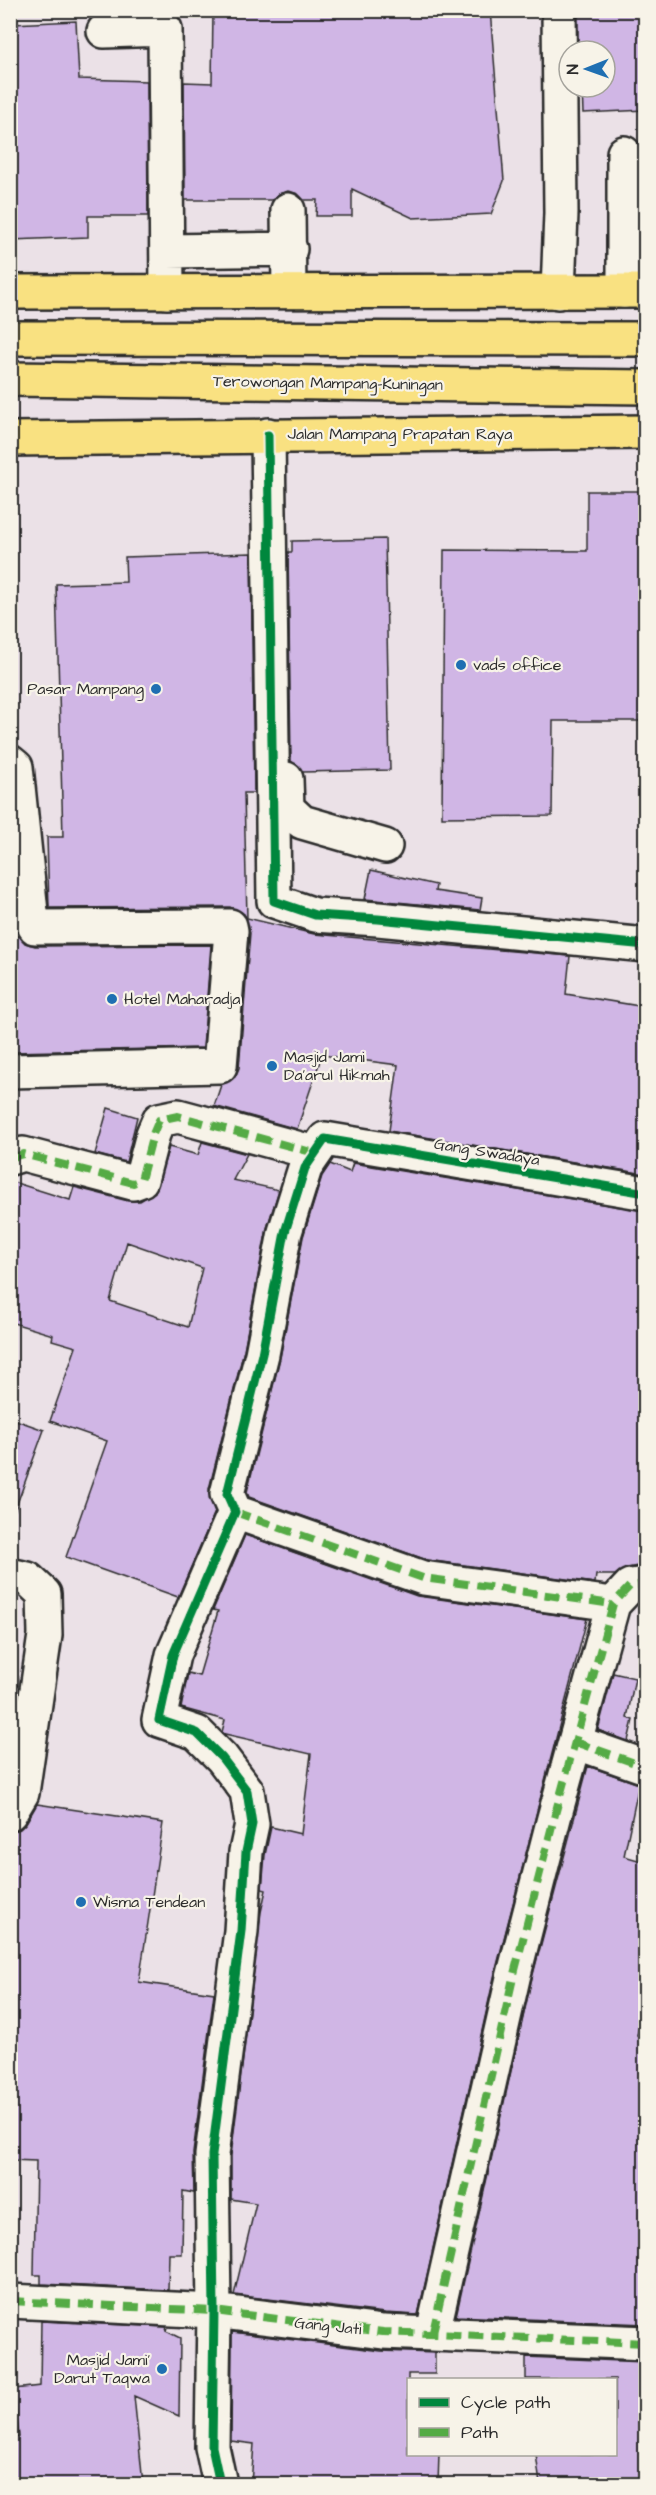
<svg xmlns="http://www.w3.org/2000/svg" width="656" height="2495" viewBox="0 0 656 2495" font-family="'Architects Daughter',sans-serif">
	<rect width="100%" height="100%" fill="#ebe1e7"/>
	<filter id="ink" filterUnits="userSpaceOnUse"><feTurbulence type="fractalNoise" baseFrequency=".0167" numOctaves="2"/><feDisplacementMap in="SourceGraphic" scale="12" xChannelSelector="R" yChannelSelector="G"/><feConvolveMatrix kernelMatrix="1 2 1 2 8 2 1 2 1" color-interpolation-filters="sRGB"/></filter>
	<g filter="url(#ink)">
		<path fill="#d0b6e5" stroke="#2b2b2b" stroke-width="1.5" fill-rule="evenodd" d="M490 10 504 181 491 214 413 218 352 189V216H316L317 200H304L298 194 288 191 279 194 272 200H185L184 82 212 83 213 12Z
			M578 10H645V110L583 113 582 87H605V51H578Z
			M76 21 79 79 147 81 148 216H88V237L11 240 10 83H14L12 24Z
			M587 491H645V721H553L552 816 442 817 444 550 587 551Z
			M385 539 390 770 303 772 291 761 288 552H292V541Z
			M251 553 254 793H244L247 918 314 934 570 956 566 994 645 1007V1174L389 1131 398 1065 322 1055 297 1129 214 1106 221 1085 235 1077 239 1068 250 933 244 914 230 907 49 908 47 837H63L56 584 126 582 125 557Z
			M371 870 436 885 435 891 482 898 480 910 365 899Z
			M10 936H19L25 943 35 946 211 945 203 1048 10 1052Z
			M108 1108 137 1117 126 1162 95 1154Z
			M202 1142 247 1154 233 1180 279 1190 267 1228 244 1350 209 1489 215 1512 178 1597 66 1557 107 1441 50 1421 76 1347 52 1340 53 1335 10 1322V1181L70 1200 74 1187 128 1201H140L155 1192 169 1147 198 1155ZM127 1242 202 1268 188 1327 110 1301Z
			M353 1163 645 1211 641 1285H645L643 1565 627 1568 615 1575H596L595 1583 427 1560 249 1497 247 1492 280 1358 303 1237 322 1176 330 1164 350 1172Z
			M10 1418 44 1430 14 1512 10 1511Z
			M245 1535 417 1596 587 1619 495 1973 418 2315 385 2313 234 2295 256 2203 231 2199V2156L261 1912 266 1890 262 1889 265 1855 271 1827 301 1834 311 1754 225 1734 222 1732 225 1720 181 1708 188 1673 199 1676 218 1611 213 1610Z
			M613 1673 635 1678 627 1718 633 1720 628 1741 598 1730Z
			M588 1766 639 1784 624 1856 645 1862V2006L637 2035 645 2037V2184L641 2247H645V2324L456 2316 531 1982Z
			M37 1804 163 1823 139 1982 214 1993 193 2153 194 2193 183 2191 182 2254H169L168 2290 41 2284V2275H34L36 2161 10 2160V1832L20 1829 26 1823Z
			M41 2321 167 2327 166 2331 180 2338 179 2416 134 2396 143 2484H10V2438L19 2437 14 2389 40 2386Z
			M232 2332 381 2351 435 2353V2374H408V2454H439L438 2484H251L254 2444 231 2441Z
			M526 2357 645 2362V2484H540L536 2454H615V2379H526Z"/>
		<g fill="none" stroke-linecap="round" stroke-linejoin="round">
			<g stroke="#2b2b2b" stroke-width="38">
				<path id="minor" d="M104 31 165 29 167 292
					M624 153V291
					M288 210 289 291
					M168 251 290 249
					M558 292 561 213 559 10
					M268 435 274 901 315 915 378 919 646 945
					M10 762 16 767 32 922 35 927 230 926 231 931 220 1066 10 1071
					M286 779 287 808 302 822 385 846
					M10 1158 23 1154 133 1183 141 1180 153 1134 159 1120 178 1116 315 1153
					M235 1512 423 1578 613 1604
					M10 1575 28 1579 44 1594 45 1635 22 1793 10 1813
					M575 1742 646 1767
					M10 2301 214 2311 383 2332 646 2343
					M433 2332 513 1978 554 1818 613 1604 630 1586 646 1584
					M220 2484 212 2447 214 2311 212 2155 241 1931 246 1852 252 1824 247 1791 222 1758 197 1733 159 1720 173 1655 235 1512 227 1494 262 1354 285 1232 305 1168 325 1139 646 1193"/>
			</g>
			<g stroke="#2b2b2b" stroke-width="38">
				<path id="major" d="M10 292 646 291
					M10 338 646 339
					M10 379 646 387
					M10 439 646 432"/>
			</g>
			<use href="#minor" stroke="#f7f3e8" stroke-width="33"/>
			<use href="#major" stroke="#f9e181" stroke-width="33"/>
			<path stroke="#54ab44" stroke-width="8" stroke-dasharray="15 8" stroke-linecap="butt" d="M10 1158 23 1154 133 1183 141 1180 153 1134 159 1120 178 1116 315 1153
				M235 1512 423 1578 613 1604
				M575 1742 646 1767
				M10 2301 214 2311 383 2332 646 2343
				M433 2332 513 1978 554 1818 613 1604 630 1586 646 1584"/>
			<g stroke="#f7f3e8" stroke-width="13">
				<path id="cycleway" d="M268 435 274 901 315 915 378 919 646 945
					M220 2484 212 2447 214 2311 212 2155 241 1931 246 1852 252 1824 247 1791 222 1758 197 1733 159 1720 173 1655 235 1512 227 1494 262 1354 285 1232 305 1168 325 1139 646 1193"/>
			</g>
			<use href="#cycleway" stroke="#00873e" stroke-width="9"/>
		</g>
	</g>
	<g fill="#1f6fb2" stroke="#f7f3e8" stroke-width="2">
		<circle cx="461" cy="665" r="6"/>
		<circle cx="156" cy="689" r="6"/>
		<circle cx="112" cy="999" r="6"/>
		<circle cx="272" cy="1066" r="6"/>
		<circle cx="81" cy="1902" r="6"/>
		<circle cx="162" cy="2369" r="6"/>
	</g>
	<g text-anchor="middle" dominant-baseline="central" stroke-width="4.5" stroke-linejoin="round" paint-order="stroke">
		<g font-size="16" fill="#2b2b2b" stroke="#f7f3e8">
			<text transform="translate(328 383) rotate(1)">Terowongan Mampang-Kuningan</text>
			<text x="400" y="434">Jalan Mampang Prapatan Raya</text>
			<text transform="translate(487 1152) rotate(9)">Gang Swadaya</text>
			<text transform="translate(328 2326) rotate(6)">Gang Jati</text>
		</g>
		<g font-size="16" fill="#2b2b2b" stroke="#f7f3e8" text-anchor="start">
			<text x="473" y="665">vads office</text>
			<text x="144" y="689" text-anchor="end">Pasar Mampang</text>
			<text x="124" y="999">Hotel Maharadja</text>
			<text x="284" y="1057">Masjid Jami<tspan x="284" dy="18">Da'arul Hikmah</tspan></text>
			<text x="93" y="1902">Wisma Tendean</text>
			<text x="150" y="2360" text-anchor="end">Masjid Jami'<tspan x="150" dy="18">Darut Taqwa</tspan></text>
		</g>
	</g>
	<rect width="656" height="2495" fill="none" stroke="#f7f3e8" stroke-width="36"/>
	<rect x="18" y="18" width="620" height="2459" fill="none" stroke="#2b2b2b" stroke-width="2" filter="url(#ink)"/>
	<rect x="407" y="2378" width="210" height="78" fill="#f7f3e8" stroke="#a5a39c" stroke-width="1.5"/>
	<rect x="419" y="2398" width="30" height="9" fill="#00873e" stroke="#a5a39c" stroke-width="1.5"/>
	<text x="461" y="2408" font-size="18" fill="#2b2b2b">Cycle path</text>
	<rect x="419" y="2428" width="30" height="9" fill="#54ab44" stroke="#a5a39c" stroke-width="1.5"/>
	<text x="461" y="2438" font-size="18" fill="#2b2b2b">Path</text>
	<g transform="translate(587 69) rotate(269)"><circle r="28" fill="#f7f3e8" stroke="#a5a39c" stroke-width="1.5"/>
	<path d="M0-4.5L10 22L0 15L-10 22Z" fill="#1f6fb2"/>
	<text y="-9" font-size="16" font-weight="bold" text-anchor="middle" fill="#2b2b2b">N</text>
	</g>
</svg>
